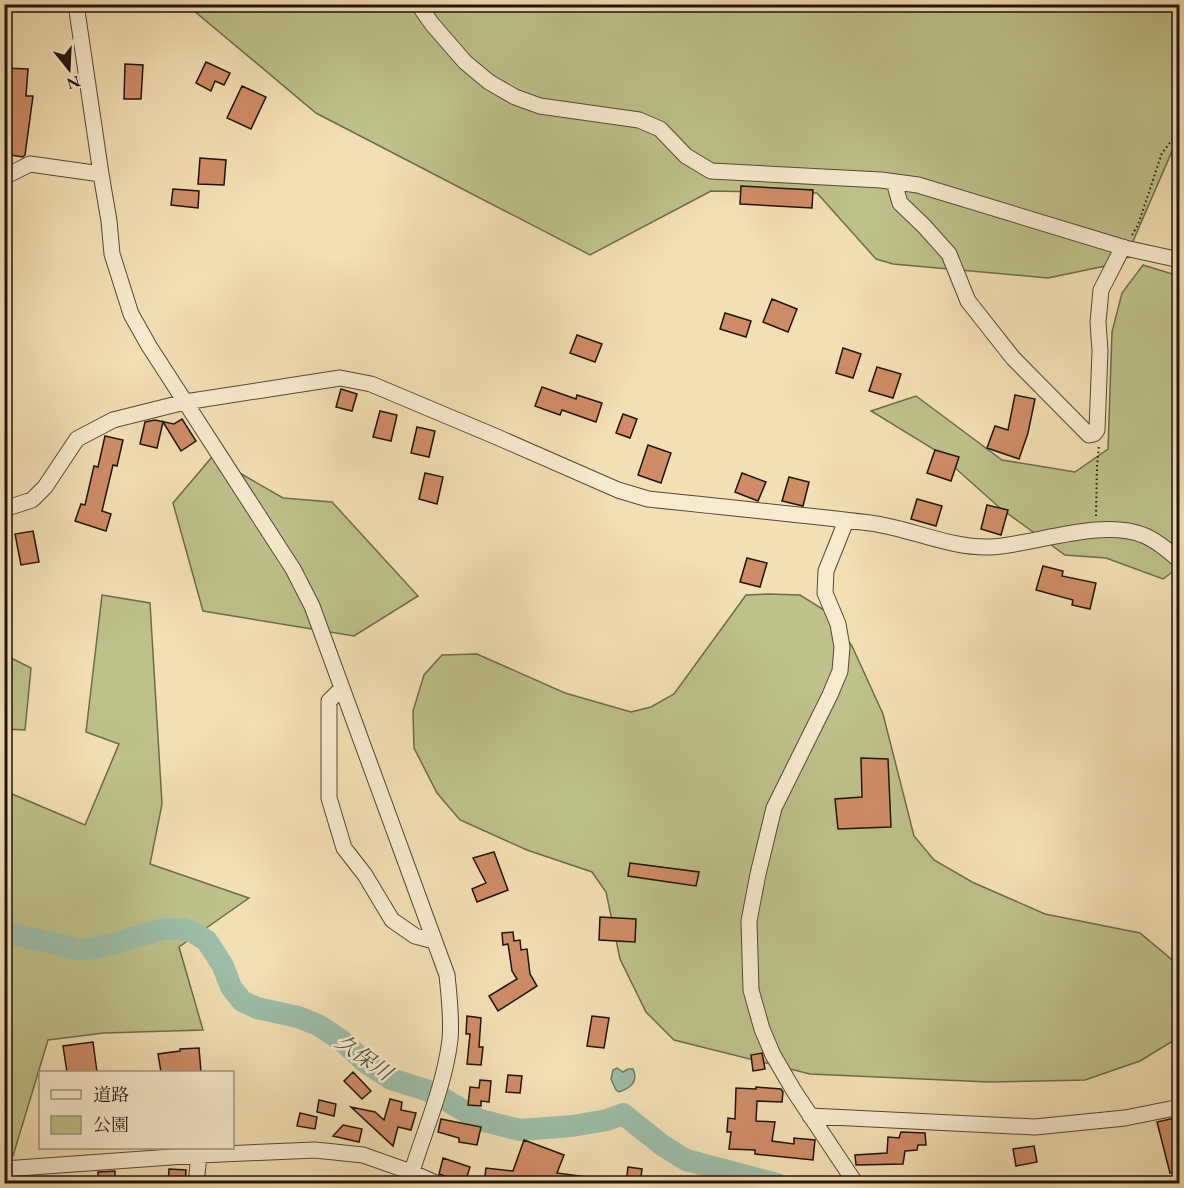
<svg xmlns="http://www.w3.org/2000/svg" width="1184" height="1188" viewBox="0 0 1184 1188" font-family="'EB Garamond','Noto Serif JP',serif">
	<rect width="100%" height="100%" fill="#f2dfb3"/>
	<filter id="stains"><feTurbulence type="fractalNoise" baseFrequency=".00333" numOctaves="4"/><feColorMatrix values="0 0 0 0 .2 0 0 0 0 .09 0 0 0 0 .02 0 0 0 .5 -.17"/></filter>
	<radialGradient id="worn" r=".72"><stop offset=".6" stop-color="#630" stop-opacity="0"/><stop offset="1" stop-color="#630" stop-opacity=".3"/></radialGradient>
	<path fill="#bec18a" stroke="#6e6b4a" stroke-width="1.5" d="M187 5H1179V135L1124 262 1048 278 893 264 876 259 817 193 711 191 590 255 316 113Z
		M1143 265 1179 276V567L1163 579 1106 558 1065 555 1000 508 935 450 871 411 916 396 1002 460 1075 472 1108 449 1112 332 1122 293Z
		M212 457 283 498 332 502 418 596 354 636 203 611 173 503Z
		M769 594 800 595 829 613 852 646 883 714 914 836 934 860 972 882 1045 914 1140 933 1177 964 1179 971V1024L1173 1041 1140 1061 1085 1080 989 1082 810 1074 674 1040 646 1012 620 959 606 892 592 872 527 850 460 820 437 793 414 748 413 711 424 675 442 655 477 654 565 693 631 712 651 707 674 694 746 595Z
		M102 595 150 603 162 804 150 864 249 898 179 947 203 1030 104 1033 48 1040 13 1156H5V791L85 825 119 744 86 732Z
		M5 655 31 668 25 730 5 729Z"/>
	<path fill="#9cbda7" stroke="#6a7a69" stroke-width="1.5" d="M617 1068 623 1072 628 1069H633C639 1082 630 1088 619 1092L616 1090 611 1079 613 1070Z"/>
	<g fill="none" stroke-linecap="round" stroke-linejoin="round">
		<path stroke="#9cbda7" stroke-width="22" d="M4 932 82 950 108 945 163 929H181L193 932 207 941 223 966 231 987 242 1001 257 1008 298 1017 318 1025 341 1040 365 1062 391 1079 426 1090 442 1098 480 1120 520 1130 572 1126 607 1120 623 1114 662 1145 686 1160 777 1184"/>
	</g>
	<path fill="#cf8c67" stroke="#1f150b" stroke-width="1.5" d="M206 62 230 73 224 85 215 81 211 91 196 83Z
		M125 64 143 65 141 99H124Z
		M4 68 28 69 26 96H33L25 155 23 157 4 154Z
		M242 86 266 97 251 129 227 118Z
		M200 158 226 160 224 185 198 184Z
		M741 186 813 190 812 208 740 204Z
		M173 189 199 191 198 208 171 205Z
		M772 299 797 309 788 332 763 322Z
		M725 313 751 321 746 337 720 329Z
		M577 335 602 344 595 362 570 353Z
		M843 348 861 354 853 378 836 373Z
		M877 367 901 374 893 398 869 391Z
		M542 387 576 399 577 395 602 403 596 422 562 410 560 415 535 406Z
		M341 389 357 394 352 411 336 407Z
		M1015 395 1035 399 1028 433 1019 459 987 448 995 426 1008 430Z
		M380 411 397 415 391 441 373 437Z
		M623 414 637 419 630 438 616 433Z
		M182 419 196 441 181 451 163 422 157 448 140 444 145 422 155 420 174 424Z
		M417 427 435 431 429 457 411 453Z
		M105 436 123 440 117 466 113 465 102 511 111 514 106 531 75 521 81 504 85 505 94 466 98 467Z
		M648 445 671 453 661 483 638 475Z
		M935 450 959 457 951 481 927 473Z
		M425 473 443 477 437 504 419 499Z
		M742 473 766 482 758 501 735 492Z
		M789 477 809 482 803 506 782 501Z
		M917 499 942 506 936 526 911 519Z
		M987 505 1008 510 1001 535 981 529Z
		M33 531 39 562 21 565 15 534Z
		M747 558 767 563 760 587 740 582Z
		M1043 566 1063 571 1062 576 1096 583 1090 609 1072 605 1073 600 1036 590Z
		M861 758 888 759 891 827 838 829 835 799 862 797Z
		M494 852 508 890 477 902 472 889 486 883 473 858Z
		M630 863 699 872 696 886 628 876Z
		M600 917 636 919 635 942 599 940Z
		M513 932 514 941 520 940 521 950 527 949 530 974 537 986 498 1011 489 996 517 979 512 971 508 944 503 945 502 933Z
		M467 1016 481 1018 479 1047H483L481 1065 467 1064 470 1034H466Z
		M592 1016 609 1018 604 1048 587 1046Z
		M93 1042 97 1072H67L63 1046Z
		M199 1048 201 1072H161L158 1054 180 1051V1049Z
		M762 1053 765 1069 753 1071 751 1055Z
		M353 1072 371 1091 362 1099 344 1081Z
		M508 1075 522 1076 520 1093 506 1092Z
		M480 1080 491 1081 489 1102 481 1101V1106L468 1105 470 1087 479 1088Z
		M756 1087 781 1089 783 1092 782 1102 757 1101 756 1121 775 1122 772 1141 794 1144V1138L815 1140 813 1160 755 1154V1150L729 1149 731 1132H727L728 1118 735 1119 736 1088 756 1089Z
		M390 1099 402 1102 401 1110 416 1113 411 1130 398 1127 393 1146 351 1107 375 1112 384 1120Z
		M319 1100 336 1104 334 1116 317 1112Z
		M300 1113 317 1117 315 1129 297 1126Z
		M1179 1117V1170L1170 1173 1157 1122Z
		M441 1119 481 1127 477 1145 459 1142V1138L438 1132Z
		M343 1125 362 1129 359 1142 333 1136Z
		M901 1132 925 1133 926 1145H918L917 1150 905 1151 903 1164 856 1165 855 1155 887 1153 888 1137 899 1138Z
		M524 1140 564 1155 557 1173 586 1177 585 1184H484L486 1168 513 1171Z
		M1034 1146 1037 1162 1016 1166 1013 1149Z
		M443 1158 470 1167 465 1183 439 1174Z
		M628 1167 642 1169 640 1184H626Z
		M169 1169 186 1170 185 1184H168Z
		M115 1171V1184H98V1172Z"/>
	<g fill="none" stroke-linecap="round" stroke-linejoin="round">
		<g stroke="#544835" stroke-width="17">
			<path id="minor" d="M76 4 101 174 109 221 112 254 131 314 149 346 293 569 312 606 447 975C449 996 452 1018 450 1040 444 1089 422 1136 408 1184
				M418 4 432 24 465 62 489 82 515 97 540 106 639 120 660 129 686 156 711 171 881 180 918 185 1125 248 1180 260
				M4 177 30 164 101 174
				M894 182 900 203 924 226 949 254 968 301 1013 358 1089 435 1094 434 1097 430 1100 351 1098 322 1101 290 1123 247
				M4 509 32 500 45 487 77 439 113 420 185 402 340 378 371 384 497 437 618 490 648 499C722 507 796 514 870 523 910 528 948 548 990 547 1033 545 1102 518 1143 535 1156 540 1169 551 1180 561
				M846 521 826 571 825 593 838 624 842 647 840 671 830 695 774 808 758 874 749 921 751 990 762 1029 773 1055 794 1091 856 1184
				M342 688 329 701V798L344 848 365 875 392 920 415 936 434 941
				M810 1116 1035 1127 1125 1118 1180 1107
				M4 1169 199 1155 315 1150 363 1155 411 1172 438 1184
				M196 1184 199 1155"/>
		</g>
		<path stroke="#1f150b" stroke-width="2" stroke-dasharray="1.5 3" stroke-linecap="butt" d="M1132 235 1138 225 1162 153 1180 130
			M1096 516 1097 466 1099 446"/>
		<use href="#minor" stroke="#f7eace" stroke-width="15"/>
	</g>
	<g text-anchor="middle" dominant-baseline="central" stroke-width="5" stroke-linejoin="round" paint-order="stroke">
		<g font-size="21" font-style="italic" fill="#4b5042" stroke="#f7eace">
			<text transform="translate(364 1057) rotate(35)">久保川</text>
		</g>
	</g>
	<rect width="1184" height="1188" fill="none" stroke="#f2dfb3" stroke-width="24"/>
	<rect x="6" y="6" width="1172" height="1176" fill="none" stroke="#1f150b" stroke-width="3"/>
	<rect x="12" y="12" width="1160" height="1164" fill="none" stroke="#1f150b" stroke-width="1.5"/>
	<rect x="39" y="1071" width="195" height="78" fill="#f7eace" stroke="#a19580" stroke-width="1.5"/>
	<rect x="51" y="1090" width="30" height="9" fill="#f7eace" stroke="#a19580" stroke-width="1.5"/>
	<text x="93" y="1101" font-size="18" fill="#1f150b">道路</text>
	<rect x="51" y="1116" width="30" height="18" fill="#bec18a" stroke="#a19580" stroke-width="1.5"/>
	<text x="93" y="1131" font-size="18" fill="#1f150b">公園</text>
	<g transform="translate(69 69) rotate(162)" stroke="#f7eace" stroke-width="4.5" paint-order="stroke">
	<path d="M0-4.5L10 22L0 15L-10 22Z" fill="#1f150b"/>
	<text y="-9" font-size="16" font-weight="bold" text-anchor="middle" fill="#1f150b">N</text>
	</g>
	<rect width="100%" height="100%" filter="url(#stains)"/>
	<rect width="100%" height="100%" fill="url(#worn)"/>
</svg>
